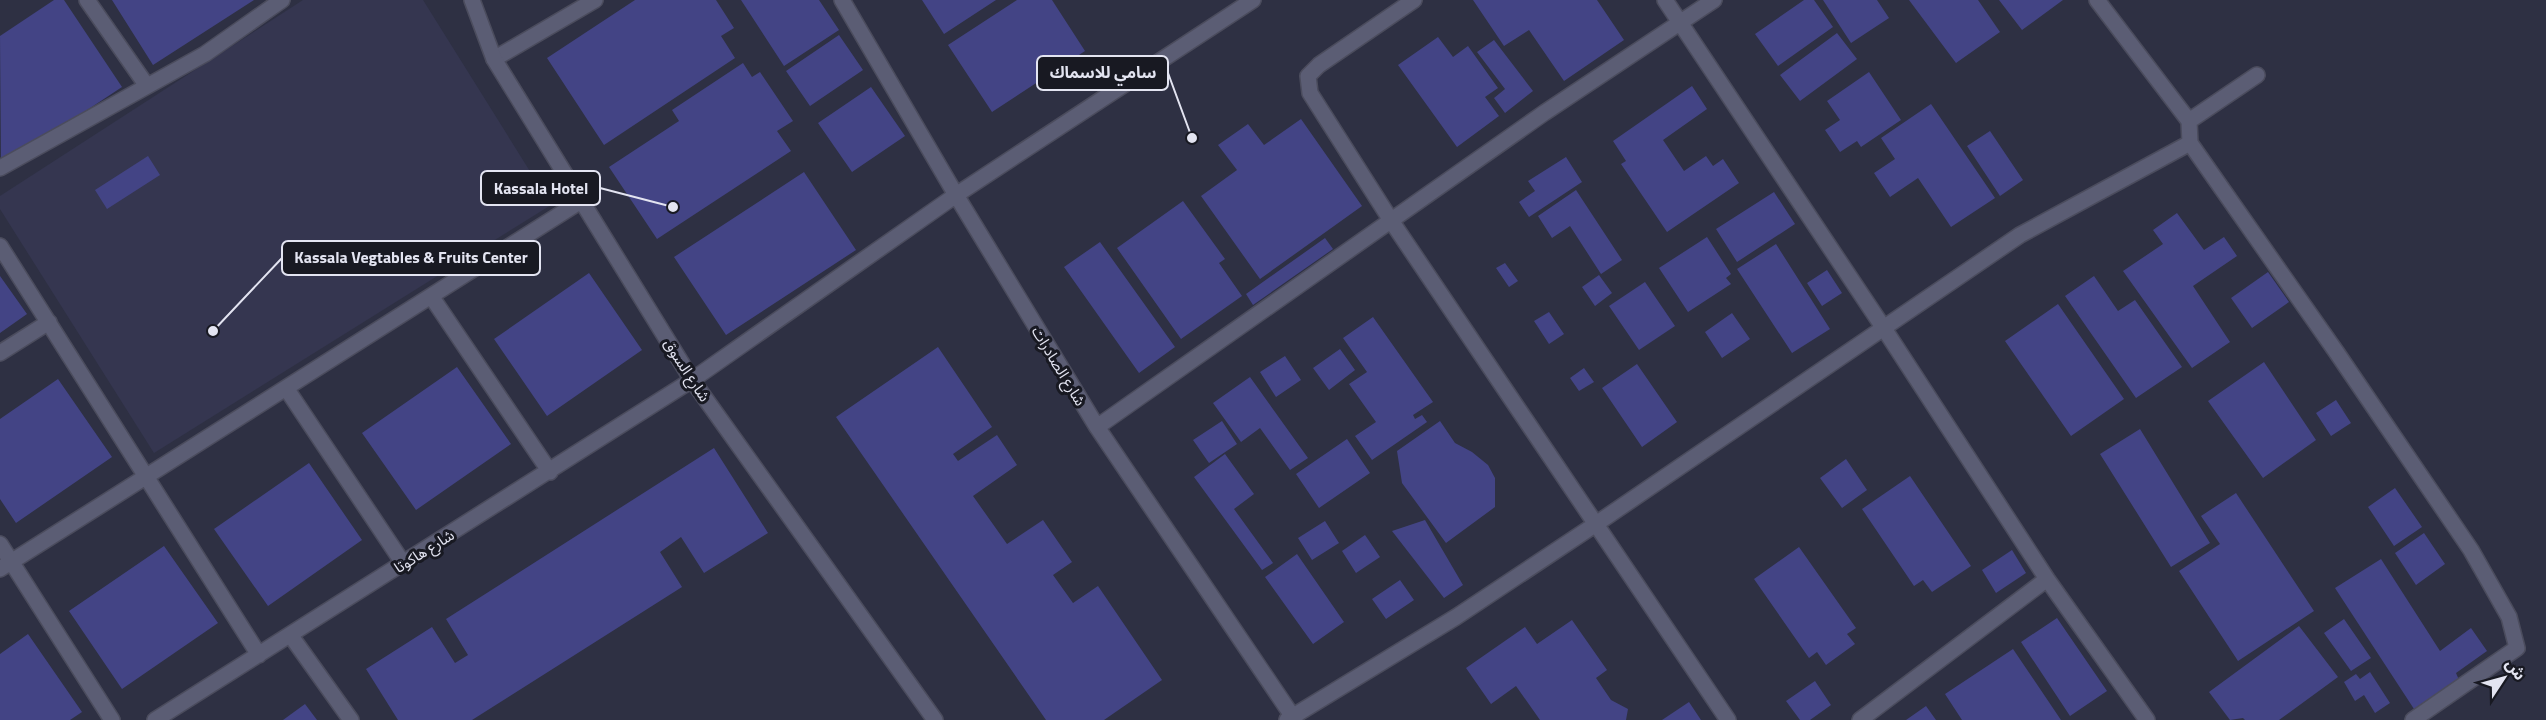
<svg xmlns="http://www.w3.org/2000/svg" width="2546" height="720" viewBox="0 0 2546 720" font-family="'Titillium Web','Noto Sans Arabic',sans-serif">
	<rect width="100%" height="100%" fill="#2e3043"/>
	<path fill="#353650" d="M303 0H423L551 205 154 453 0 209V196Z"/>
	<path fill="#434485" d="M54 0H64L122 87 1 167 0 36Z
		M112 0H254L153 65Z
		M635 0H716L734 28 721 36 735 58 604 145 547 58Z
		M741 0H819L839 30 784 66Z
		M922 0H996L944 34Z
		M1017 0H1052L1085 51 992 112 948 45Z
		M1473 0H1597L1624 40 1564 81 1529 30 1504 46Z
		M1804 0H1814L1833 27 1778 66 1755 34Z
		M1823 0H1877L1889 18 1851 43Z
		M1909 0H1978L2000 32 1956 63Z
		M1999 0H2063L2022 30Z
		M1837 33 1857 59 1800 101 1780 75Z
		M839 35 863 70 810 106 786 71Z
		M1438 37 1453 57 1468 46 1498 88 1485 97 1499 116 1457 147 1398 65Z
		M1494 40 1533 91 1505 113 1494 98 1505 89 1477 52Z
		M743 63 752 77 760 72 793 121 777 131 791 151 657 239 609 167 679 121 672 110Z
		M1869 72 1901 120 1861 147 1857 141 1840 152 1825 130 1840 120 1827 101Z
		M1692 86 1707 109 1663 140 1684 171 1706 156 1713 166 1723 159 1739 183 1667 232 1621 164 1626 161 1613 141Z
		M871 87 905 136 852 172 818 123Z
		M1931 104 1995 198 1951 227 1918 178 1890 197 1874 173 1895 159 1881 138Z
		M1301 119 1362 206 1260 279 1201 196 1237 170 1218 145 1248 124 1264 145Z
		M1990 131 2023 180 2000 196 1967 146Z
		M148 156 160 175 107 209 95 190Z
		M1566 157 1582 182 1529 217 1519 202 1535 191 1528 181Z
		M804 172 856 250 726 335 674 257Z
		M1576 190 1622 260 1601 274 1570 226 1552 238 1538 216Z
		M1774 192 1795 224 1737 262 1716 229Z
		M1183 201 1225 259 1219 263 1242 296 1181 339 1117 248Z
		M2177 213 2204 250 2224 237 2237 256 2193 286 2230 342 2192 368 2123 271 2163 244 2153 230Z
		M1707 237 1731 274 1726 278 1731 284 1688 312 1659 268Z
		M1325 238 1333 249 1253 305 1246 294Z
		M1100 242 1175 347 1139 373 1064 267Z
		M1776 244 1830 329 1792 353 1737 269Z
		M1505 263 1518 281 1509 287 1496 268Z
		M1827 270 1842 293 1822 306 1807 283Z
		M2268 272 2289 302 2252 328 2231 298Z
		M589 273 642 350 547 416 494 339Z
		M1599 275 1612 293 1595 306 1582 287Z
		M0 276 27 314 0 333Z
		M2094 276 2118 311 2135 300 2182 367 2136 398 2065 296Z
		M1645 282 1675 326 1639 350 1609 306Z
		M2058 304 2124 399 2071 436 2005 341Z
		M1549 312 1564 334 1549 344 1534 321Z
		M1732 313 1750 339 1722 358 1705 332Z
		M1373 317 1433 402 1413 415 1415 419 1422 415 1427 422 1372 460 1355 436 1376 422 1349 384 1367 372 1343 338Z
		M938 347 992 427 953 454 958 461 997 435 1017 465 973 496 1007 544 1043 520 1072 562 1053 575 1073 603 1098 586 1162 680 1104 720H1046L836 417Z
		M1340 349 1355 370 1329 390 1313 368Z
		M1285 356 1301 380 1276 397 1260 372Z
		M2264 362 2316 440 2263 478 2208 401Z
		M1637 364 1677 422 1642 447 1602 388Z
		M457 367 511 444 416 510 362 433Z
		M1584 368 1594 382 1579 391 1570 378Z
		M1250 377 1308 458 1290 470 1260 428 1241 442 1213 403Z
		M58 379 112 457 16 523 0 499V419Z
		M2336 400 2351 423 2331 436 2316 413Z
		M1222 421 1237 444 1209 463 1193 440Z
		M1440 421 1455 443 1472 452 1488 465 1495 478V507L1446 543 1402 483 1397 451Z
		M2140 429 2210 543 2171 567 2100 454Z
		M1347 439 1370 473 1319 508 1296 474Z
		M714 448 768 533 704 573 681 537 660 552 682 587 472 720H398L366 669 432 627 455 663 468 655 446 619Z
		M1225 454 1254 494 1234 509 1273 563 1262 570 1194 477Z
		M1846 459 1867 490 1842 508 1820 478Z
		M309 463 362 540 268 606 214 529Z
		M1910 476 1971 566 1932 592 1923 580 1914 586 1862 509Z
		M2395 488 2422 527 2394 546 2368 507Z
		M2236 493 2314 611 2238 661 2179 571 2220 544 2201 516Z
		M1425 520 1463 585 1444 598 1392 531Z
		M1325 521 1339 543 1312 560 1298 538Z
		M2424 533 2445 564 2416 585 2395 553Z
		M1365 535 1380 557 1356 573 1342 551Z
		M164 546 218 623 122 689 69 611Z
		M1799 547 1856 628 1847 634 1855 644 1826 665 1817 652 1809 658 1754 579Z
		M2012 550 2026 573 1996 593 1982 570Z
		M1297 554 1344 622 1313 644 1265 577Z
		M2381 559 2440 651 2471 628 2487 651 2456 673 2459 680 2414 709 2335 588Z
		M1400 580 1414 600 1386 619 1372 599Z
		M2057 618 2107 691 2070 716 2021 642Z
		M2344 619 2371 658 2351 671 2324 633Z
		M1572 620 1607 670 1596 678 1611 700 1628 709 1626 720H1540L1516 686 1491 704 1466 668 1525 627 1537 644Z
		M2299 626 2338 677 2279 720H2245L2243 718 2230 720 2209 692Z
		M28 634 82 712 70 720H0V654Z
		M2013 649 2061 720H1962L1945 694Z
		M2370 672 2390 703 2375 713 2364 695 2355 701 2344 682 2356 674 2360 679Z
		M1815 681 1831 705 1810 720H1800L1786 701Z
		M1689 702 1701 720H1662Z
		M305 704 317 720H283Z
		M1926 706 1936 720H1906Z"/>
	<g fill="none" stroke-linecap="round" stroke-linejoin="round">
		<g stroke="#4b4c5d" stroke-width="18">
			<path id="minor" d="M87 0 147 86
				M842 0 956 195 1097 427 1295 720
				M1414 0 1319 65 1308 76 1310 93 1392 222 1728 720
				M1665 0 1883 327 2047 579 2147 720
				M2097 0 2189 121
				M494 59 595 0
				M2190 143 2337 353 2471 550 2509 617 2517 648 2413 720
				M0 168 205 54 282 0
				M0 246 259 655
				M431 296 550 472
				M0 353 49 322
				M286 388 403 563
				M1097 427 1544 113 1714 0
				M0 544 112 720
				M0 569 581 201
				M291 636 351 720
				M155 720 692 380 956 195 1253 0
				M1287 720 1456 617 1596 524 2020 235 2190 143 2189 121 2257 75
				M1860 720 2047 579"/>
		</g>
		<g stroke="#4b4c5d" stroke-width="18">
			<path id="secondary" d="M472 0 494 59 692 380 935 720"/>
		</g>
		<use href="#minor" stroke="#5b5d74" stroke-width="15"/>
		<use href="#secondary" stroke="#5b5d74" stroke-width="15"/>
	</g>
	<g text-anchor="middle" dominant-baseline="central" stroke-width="6" stroke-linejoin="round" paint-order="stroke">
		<g font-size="15" fill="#e3e4f1" stroke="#181922">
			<text transform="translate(1059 366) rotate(59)">شارع الصادرات</text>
			<text transform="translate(687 370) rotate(57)">شارع السوق</text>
			<text transform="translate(424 551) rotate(-32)">شارع هاكوتا</text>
		</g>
	</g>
	<path fill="none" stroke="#e3e4f1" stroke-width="2" d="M1192 138L1168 73M673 207L600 188M213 331L282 258"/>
	<g fill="#e3e4f1" stroke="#181922" stroke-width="2">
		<circle cx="1192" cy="138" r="6"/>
		<circle cx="673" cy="207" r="6"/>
		<circle cx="213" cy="331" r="6"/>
	</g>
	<g fill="#181922" stroke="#e3e4f1" stroke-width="2">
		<rect x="1037" y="56" width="131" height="34" rx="6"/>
		<rect x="481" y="171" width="119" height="34" rx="6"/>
		<rect x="282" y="241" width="258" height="34" rx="6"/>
	</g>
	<g font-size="16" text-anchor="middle" font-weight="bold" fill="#e3e4f1">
		<text x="1103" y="78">سامي للاسماك</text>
		<text x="541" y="194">Kassala Hotel</text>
		<text x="411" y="263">Kassala Vegtables &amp; Fruits Center</text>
	</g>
	<g transform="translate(2504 678) rotate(54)" stroke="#181922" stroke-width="4.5" paint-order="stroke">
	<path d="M0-4.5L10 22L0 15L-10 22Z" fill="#e3e4f1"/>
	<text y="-9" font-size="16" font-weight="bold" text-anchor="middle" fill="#e3e4f1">ش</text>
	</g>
</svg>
